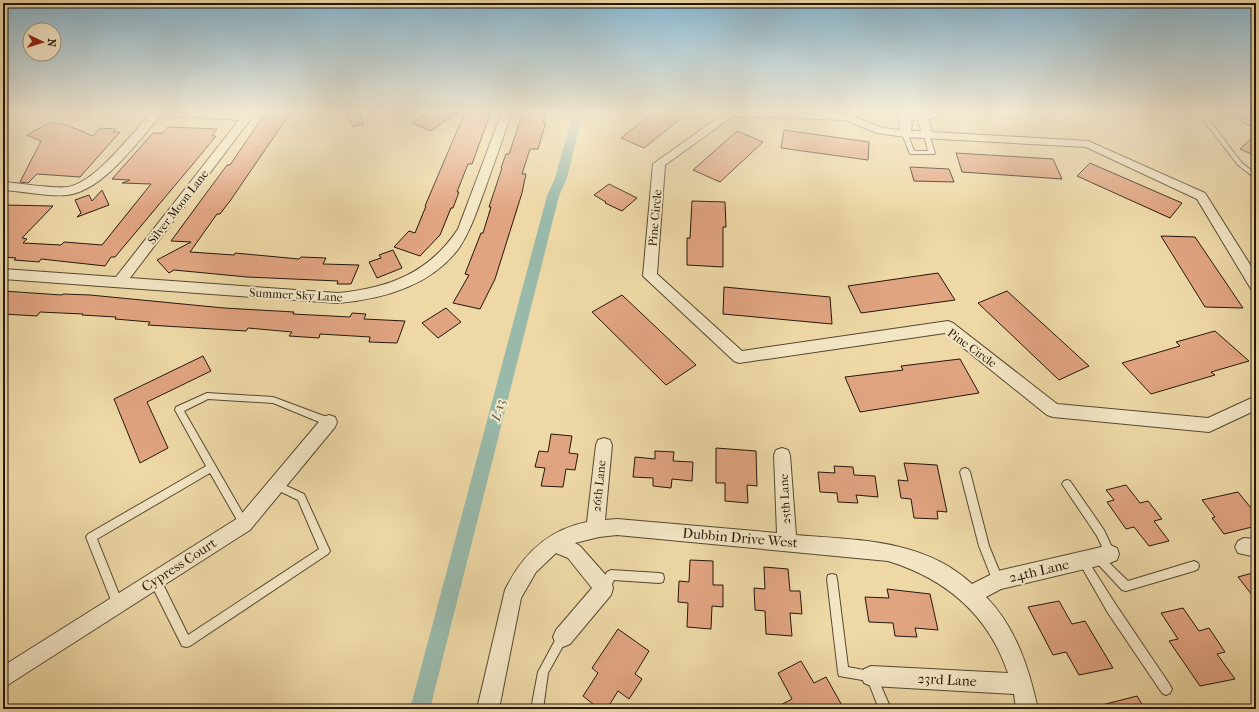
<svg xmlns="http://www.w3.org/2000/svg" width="1259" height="712" viewBox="0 0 1259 712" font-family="'IM FELL French Canon',serif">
	<rect width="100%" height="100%" fill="#edd8a6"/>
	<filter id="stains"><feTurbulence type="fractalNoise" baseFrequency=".005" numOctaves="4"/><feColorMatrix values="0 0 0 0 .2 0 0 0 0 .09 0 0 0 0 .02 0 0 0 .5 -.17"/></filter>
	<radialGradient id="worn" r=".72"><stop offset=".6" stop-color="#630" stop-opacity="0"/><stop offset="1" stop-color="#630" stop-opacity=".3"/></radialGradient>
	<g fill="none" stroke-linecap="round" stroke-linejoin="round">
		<path fill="#99b9ab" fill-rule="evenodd" d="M573 112H583L567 178 559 196 430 709H410L547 196 555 178Z"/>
	</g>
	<path fill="#e1a481" stroke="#24170b" d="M266 112H291L230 201 220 214H217L190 252 234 255 235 253 299 259 301 257 326 258 323 264 359 265 351 284H337L338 281 247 277 174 270 169 273 157 260 191 242 171 241 227 165H230Z
		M359 112 364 124 353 127 347 114Z
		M429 112H458L431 131 412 123Z
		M465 112H491L472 164H468L457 192H459L453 208H451L440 235 420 256 394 247 409 231 415 233 426 206H425Z
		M523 112H546L543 122H546L538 149H530L522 174H526L522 193 495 279 480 309 453 303 469 275 465 274 481 233H483L491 207H489L502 168H501L506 154H509Z
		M654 112H689L644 148 621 138Z
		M1234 112H1256V128L1243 123Z
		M51 122 59 125 62 123 93 136 100 128 116 129 113 132H120L80 177 37 174 28 183 20 182 41 141 27 135Z
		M168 127 217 129 212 136H216L203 152 115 257H111L105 266 41 259 39 262 14 260 16 258 3 257V205L53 206 22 238 27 239 23 243 61 245 64 242 102 245 151 184 122 183 130 180 112 179 153 133H163Z
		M784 130 869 142 868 160 781 148Z
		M737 131 763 142 720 182 693 170Z
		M1256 134V156L1240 149Z
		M956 153 1053 159 1062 179 962 172Z
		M1090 163 1182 203 1170 218 1077 176Z
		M910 167 949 169 954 182 914 181Z
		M609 184 637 198 622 211 605 203 606 202 594 195Z
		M102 190 109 205 77 217 81 213 75 200 89 195 92 201Z
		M692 201 725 202 726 227H723V267L687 265V238H690Z
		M1161 236 1195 237 1243 308 1205 307Z
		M393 250 402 268 377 278 369 262 381 258 379 255Z
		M938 273 955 300 861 313 848 286Z
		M724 287 830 297 832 324 723 314Z
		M3 291 62 295 63 294 90 295 224 308 294 312 293 314 350 317 352 313 366 314 364 319 405 321 397 343 369 342 370 337 320 334 319 338 289 336 292 332 248 328 246 331 148 325 150 322 115 319 116 317 82 315 83 314 40 312 37 316 3 314Z
		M1007 291 1089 366 1059 380 978 303Z
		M622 295 696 365 666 385 592 312Z
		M446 308 461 322 438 338 422 323Z
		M1215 331 1249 361 1211 372 1215 375 1151 394 1122 363 1180 346 1176 342Z
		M203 356 211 371 147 402 168 448 140 463 114 399Z
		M960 359 979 393 860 412 845 377 903 370 901 366Z
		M551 434 572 436 569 453 578 454 575 470 566 469 563 487 541 486 545 468 535 467 539 451 548 452Z
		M716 448 756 451 757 486 747 485 748 503 725 501V483H716Z
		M655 451 674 452 673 461 693 462 692 481 672 479 671 488 653 486V478L633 477 635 457 655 459Z
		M904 463 937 465 947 512 937 511 938 519 914 518 911 499 901 498 898 480 908 481Z
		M834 466 853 467 854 475 875 476 878 497 856 495 858 503 838 502 837 493 820 492 818 472 835 473Z
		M1126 485 1140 503 1148 501 1162 519 1154 521 1169 541 1149 546 1134 527 1126 529 1107 502 1114 500 1106 490Z
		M1238 492 1256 514V526L1224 534 1212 518 1215 517 1202 500Z
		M690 560 713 561V585H723V607L712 606 711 629 687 627 688 603 678 602 679 581 689 582Z
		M764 567 788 569 790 591H800L802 614 790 613 792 636 766 634 765 611 755 610 754 588 765 589Z
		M1256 572V600L1238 577Z
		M887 589 930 594 938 630 915 628 917 637 895 636 893 623 869 622 865 597 889 598Z
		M1059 601 1072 624 1085 621 1113 668 1079 675 1066 652 1053 655 1028 607Z
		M1183 608 1199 631 1209 628 1225 652 1217 654 1235 679 1200 686 1169 641 1178 639 1161 613Z
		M618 629 649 651 635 674 642 679 629 699 618 691 607 709H599L583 696 598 673 592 668Z
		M801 661 814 683 826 677 844 709H773L792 699 778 673Z
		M1137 696 1145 709H1102V705Z"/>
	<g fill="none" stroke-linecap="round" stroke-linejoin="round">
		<g stroke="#564732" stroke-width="2">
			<path id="service" d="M934 112H940C933 123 916 120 904 120L901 118 904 116H927Z
				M1197 112H1203L1242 163 1256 174V179L1238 165Z
				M905 132 908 134 914 151H928L924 135 925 134H929L935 153 934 154H910L902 134Z
				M207 393 273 397 332 419 333 422 332 425 329 426 273 403 208 399 184 411 249 524 247 527 244 528 241 527 210 473 97 539 123 604 122 608 118 609 114 608 86 537 88 534 206 466 175 410 176 407Z
				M965 468 968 469 970 472 989 546 1003 580 1002 584 998 585 994 584 979 546 960 472 962 469Z
				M1067 480 1070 481 1104 530 1115 554 1113 557 1110 559 1107 557 1097 536 1064 487 1062 484 1064 481Z
				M276 481 304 494 330 551 328 554 190 646 186 647 182 646 151 584 150 580 151 576 155 575 159 576 188 635 319 549 298 500 273 488 271 485 273 482Z
				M1098 553 1101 555 1128 581 1194 561 1198 563 1199 566 1198 569 1194 571 1126 591 1122 590 1095 561 1093 558 1095 555Z
				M1083 556 1086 558 1116 605 1170 685 1172 689 1170 693 1166 695 1162 693 1108 613 1080 564 1078 561 1080 558Z
				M611 570 659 573 663 574 664 578 663 582 659 583 614 580 608 592 604 593 600 592 599 588 607 572Z
				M832 574 836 575 837 579 848 667 875 672 891 709H879L868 681 839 676 838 672 827 579 828 575Z
				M563 632 567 633 568 637 548 673 543 709H531L538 672 559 633Z"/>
		</g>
		<g stroke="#564732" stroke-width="2">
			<path id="minor" d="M152 112 244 114 246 112H256L130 278 338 293C389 288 429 273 458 229L502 112H512C503 138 494 164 485 189 477 210 471 230 459 248 431 286 383 299 338 303L3 279V269L116 277 239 120 161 115C138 141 103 191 67 195 51 197 21 191 3 190V182C19 183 54 189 68 187 96 182 132 133 152 112Z
				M726 112 847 114 883 128 900 130 898 112H908L912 124 911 131H921L918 119 913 112H924L928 118 932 132 1088 141 1205 193 1256 274V290L1251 289 1197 199 1086 147 905 137 877 133 845 120 733 116 665 165 657 274 742 351 948 321 953 323 1057 404 1208 418 1256 396V410L1209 432 1053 417 1047 415 945 333 739 363 734 361 643 276 653 164Z
				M329 415 335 417 337 422 335 427 250 530 3 688V666L238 518 323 417Z
				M604 438 610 440 612 445 605 520 617 519 777 533 774 455 776 450 782 448 788 450 790 455 796 535C856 540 924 539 972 584L998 571 1110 545 1117 548 1119 554 1117 560 1110 563 1001 589 986 597C1016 627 1029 669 1038 709H1016L1014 694 871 686 864 683 861 676 864 669 871 666 1008 673C988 614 946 579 888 561L617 535 599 537 575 543 580 546 611 581 613 588 611 595 570 644 563 647 556 644 553 637 556 630 592 588 568 558 556 553 536 572 521 598 499 709H477L505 590C522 555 547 530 587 522L596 445 598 440Z
				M1244 538 1256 539V557L1238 553 1235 547 1238 541Z"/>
		</g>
		<use href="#service" fill="#f3e6c5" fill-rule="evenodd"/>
		<use href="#minor" fill="#f3e6c5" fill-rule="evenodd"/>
	</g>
	<linearGradient id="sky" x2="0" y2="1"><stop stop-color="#88b6d0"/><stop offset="0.53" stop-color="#f7edd7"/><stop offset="1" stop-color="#f7edd7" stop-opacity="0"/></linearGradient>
	<rect width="1259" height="211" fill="url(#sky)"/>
	<g text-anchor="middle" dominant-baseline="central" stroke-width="4" stroke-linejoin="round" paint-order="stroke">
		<g font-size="12" fill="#24170b" stroke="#f3e6c5">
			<text transform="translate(178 207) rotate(-52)">Silver Moon Lane</text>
			<text transform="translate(655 218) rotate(-85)">Pine Circle</text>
			<text transform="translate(296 295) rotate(3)">Summer Sky Lane</text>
			<text transform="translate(972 348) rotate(36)">Pine Circle</text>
			<text transform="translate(599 486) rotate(-84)">26th Lane</text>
			<text transform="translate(785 499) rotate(-93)">25th Lane</text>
		</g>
		<g font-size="13" font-style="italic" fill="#4d5043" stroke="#f3e6c5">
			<text transform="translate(498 410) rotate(-75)">L-13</text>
		</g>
		<g font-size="14" fill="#24170b" stroke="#f3e6c5">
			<text transform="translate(740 538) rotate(5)">Dubbin Drive West</text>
			<text transform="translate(179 565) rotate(-33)">Cypress Court</text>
			<text transform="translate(1039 571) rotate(-13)">24th Lane</text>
			<text transform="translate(947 680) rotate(3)">23rd Lane</text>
		</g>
	</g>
	<rect width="1259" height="712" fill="none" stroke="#edd8a6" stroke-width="16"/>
	<rect x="4" y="4" width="1251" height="704" fill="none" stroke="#24170b" stroke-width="2"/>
	<rect x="8" y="8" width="1243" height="696" fill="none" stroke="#24170b"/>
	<g transform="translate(42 42) rotate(94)"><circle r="19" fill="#f3e6c5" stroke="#a0937b"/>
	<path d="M0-3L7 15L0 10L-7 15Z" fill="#8f2418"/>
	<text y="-6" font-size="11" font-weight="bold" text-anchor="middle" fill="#24170b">N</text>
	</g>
	<rect width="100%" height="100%" filter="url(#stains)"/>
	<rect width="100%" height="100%" fill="url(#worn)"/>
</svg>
